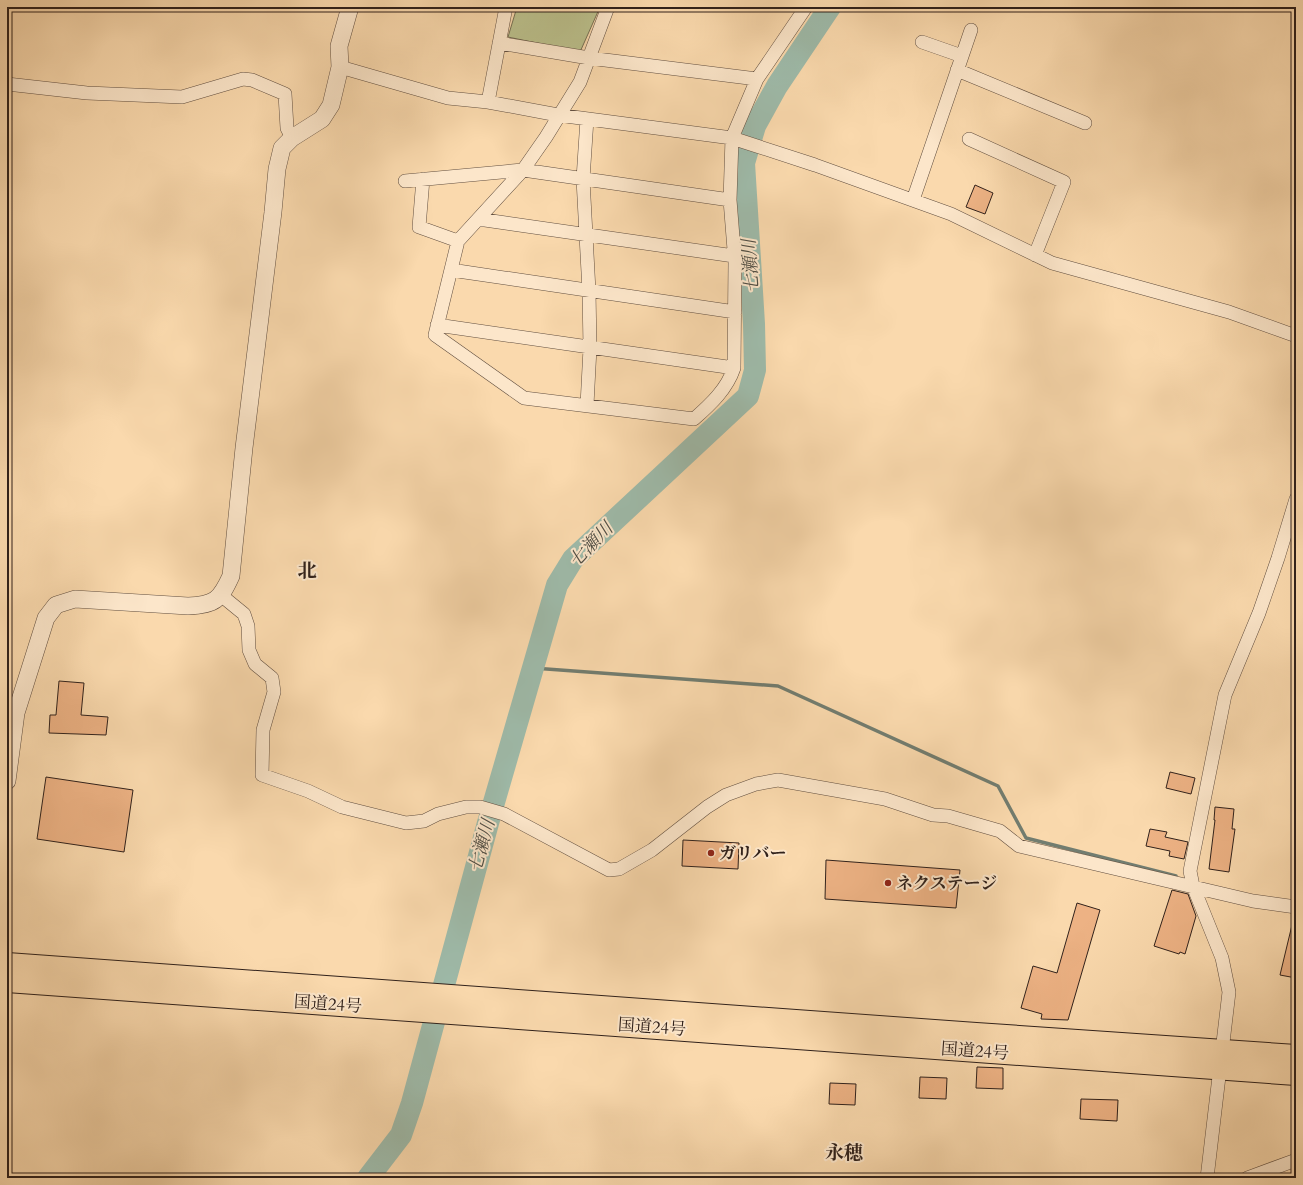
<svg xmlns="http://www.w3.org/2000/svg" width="1303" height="1185" viewBox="0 0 1303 1185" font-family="Cardo,'Noto Serif JP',serif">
	<rect width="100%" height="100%" fill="#fad9ad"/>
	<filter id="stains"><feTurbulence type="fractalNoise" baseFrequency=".005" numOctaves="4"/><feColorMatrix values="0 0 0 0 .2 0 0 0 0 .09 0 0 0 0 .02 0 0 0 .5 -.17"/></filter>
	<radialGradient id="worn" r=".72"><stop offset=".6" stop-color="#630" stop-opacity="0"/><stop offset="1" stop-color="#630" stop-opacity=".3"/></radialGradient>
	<path fill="#bbc08c" stroke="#767054" d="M517 7H600L580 52 508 37Z"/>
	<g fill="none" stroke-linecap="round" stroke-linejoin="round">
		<path stroke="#727d70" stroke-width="3.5" d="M533 668 778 686 998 786 1026 838 1176 876"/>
		<path stroke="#9ebaa9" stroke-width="22" d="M368 1178 401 1135 412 1103 488 823 557 585 573 559 748 396 755 370 754 324 744 163 755 126 777 86 830 7"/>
	</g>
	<path fill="#edb284" stroke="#30211b" d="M975 185 993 193 985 214 966 207Z
		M59 681 84 683 81 715 108 717 106 735 49 733 50 715H56Z
		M1170 772 1195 778 1191 794 1166 788Z
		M46 777 133 790 124 852 37 839Z
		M1215 807 1234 809 1232 829H1235L1229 872 1209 869 1215 820H1214Z
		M1150 829 1167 832 1165 837 1188 842 1184 859 1169 856 1170 851 1146 846Z
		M683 840 739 843 738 869 682 866Z
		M826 860 960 870 956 908 825 899Z
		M1172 890 1188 894 1196 916 1185 954 1180 952 1179 954 1154 946Z
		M1077 903 1100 910 1068 1020 1041 1019 1042 1014 1021 1008 1033 966 1057 973Z
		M1292 925 1296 926V978L1280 975Z
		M977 1067 1003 1068V1089L976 1088Z
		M920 1077 947 1078 946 1099 919 1098Z
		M830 1083 856 1084 855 1105 829 1104Z
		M1081 1099 1118 1100 1117 1121 1080 1119Z"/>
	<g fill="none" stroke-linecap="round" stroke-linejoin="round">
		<g stroke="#624f40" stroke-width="14">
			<path id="minor" d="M608 7 580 82 546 137 523 170 458 241 435 335 524 398 694 419C711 404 727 389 734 368L735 262 730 200 732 138 757 79 806 7
				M922 42 962 56
				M499 43 589 58 757 79
				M340 67 448 98 488 102 558 115 732 138 815 165 951 214 1052 263 1229 312 1296 336
				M957 70 1085 123
				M7 84 87 93 182 97 243 79 252 80 285 94 287 128 292 138
				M488 102 506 7
				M969 139 1064 182 1035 255
				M423 179 419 227 458 241
				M405 181 523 170 730 200
				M913 200 971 30
				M478 219 734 256
				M451 270 735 312
				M437 325 734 368
				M587 405 590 348 589 291 583 179 587 119
				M222 596 244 614 248 626 249 650 255 664 272 678 274 692 263 730 262 775 308 791 342 807 406 823 424 821 438 814 466 807H480L504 814 609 870 619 869 652 850 707 807 726 795 756 784 778 780 885 799 933 815 948 816 1000 831 1019 846 1253 901 1296 907
				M1207 1178 1229 992 1222 958 1193 886 1190 871 1225 695 1259 613 1278 558 1296 499
				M1247 1178 1296 1160"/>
		</g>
		<g stroke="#624f40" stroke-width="18">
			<path id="tertiary" d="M7 781 16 713 46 618 56 605 75 599 188 606C215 605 220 600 231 576L244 448 273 212 277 169 282 148 292 138 322 119 331 105 340 67 339 46 350 7"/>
		</g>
		<g stroke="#30211b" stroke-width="24">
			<path id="trunk" d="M7 964 976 1034 1296 1056
				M7 981 1296 1074"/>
		</g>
		<use href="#minor" stroke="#fce6ca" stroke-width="13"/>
		<use href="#tertiary" stroke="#fce6ca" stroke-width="17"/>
		<use href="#trunk" stroke="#fad9ad" stroke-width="22"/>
	</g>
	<g fill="#8f2418" stroke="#fce6ca" stroke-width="1.5">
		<circle cx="711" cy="853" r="4"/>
		<circle cx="888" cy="883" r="4"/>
	</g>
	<g text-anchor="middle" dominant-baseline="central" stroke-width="4" stroke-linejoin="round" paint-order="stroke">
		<g font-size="17" font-weight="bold" fill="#30211b" stroke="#fce6ca" text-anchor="start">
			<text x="719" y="853">ガリバー</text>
			<text x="896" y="883">ネクステージ</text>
		</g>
		<g font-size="17" fill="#30211b" stroke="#fce6ca">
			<text transform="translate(328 1004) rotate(4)">国道24号</text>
			<text transform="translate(652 1027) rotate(4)">国道24号</text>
			<text transform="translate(975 1051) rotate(4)">国道24号</text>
		</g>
		<g font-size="18" font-style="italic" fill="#514f46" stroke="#fce6ca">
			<text transform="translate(751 266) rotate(-94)">七瀬川</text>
			<text transform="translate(591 545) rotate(-46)">七瀬川</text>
			<text transform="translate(482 846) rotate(-75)">七瀬川</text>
		</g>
		<g font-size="19" font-weight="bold" fill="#30211b" stroke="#fce6ca">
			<text x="307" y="571">北</text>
			<text x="844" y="1153">永穂</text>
		</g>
	</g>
	<rect width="1303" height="1185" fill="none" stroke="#fad9ad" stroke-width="24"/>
	<rect x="8" y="8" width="1287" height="1169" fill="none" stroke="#30211b" stroke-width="2"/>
	<rect x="12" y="12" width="1279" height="1161" fill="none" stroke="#30211b"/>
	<rect width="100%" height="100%" filter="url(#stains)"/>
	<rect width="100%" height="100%" fill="url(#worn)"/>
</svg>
